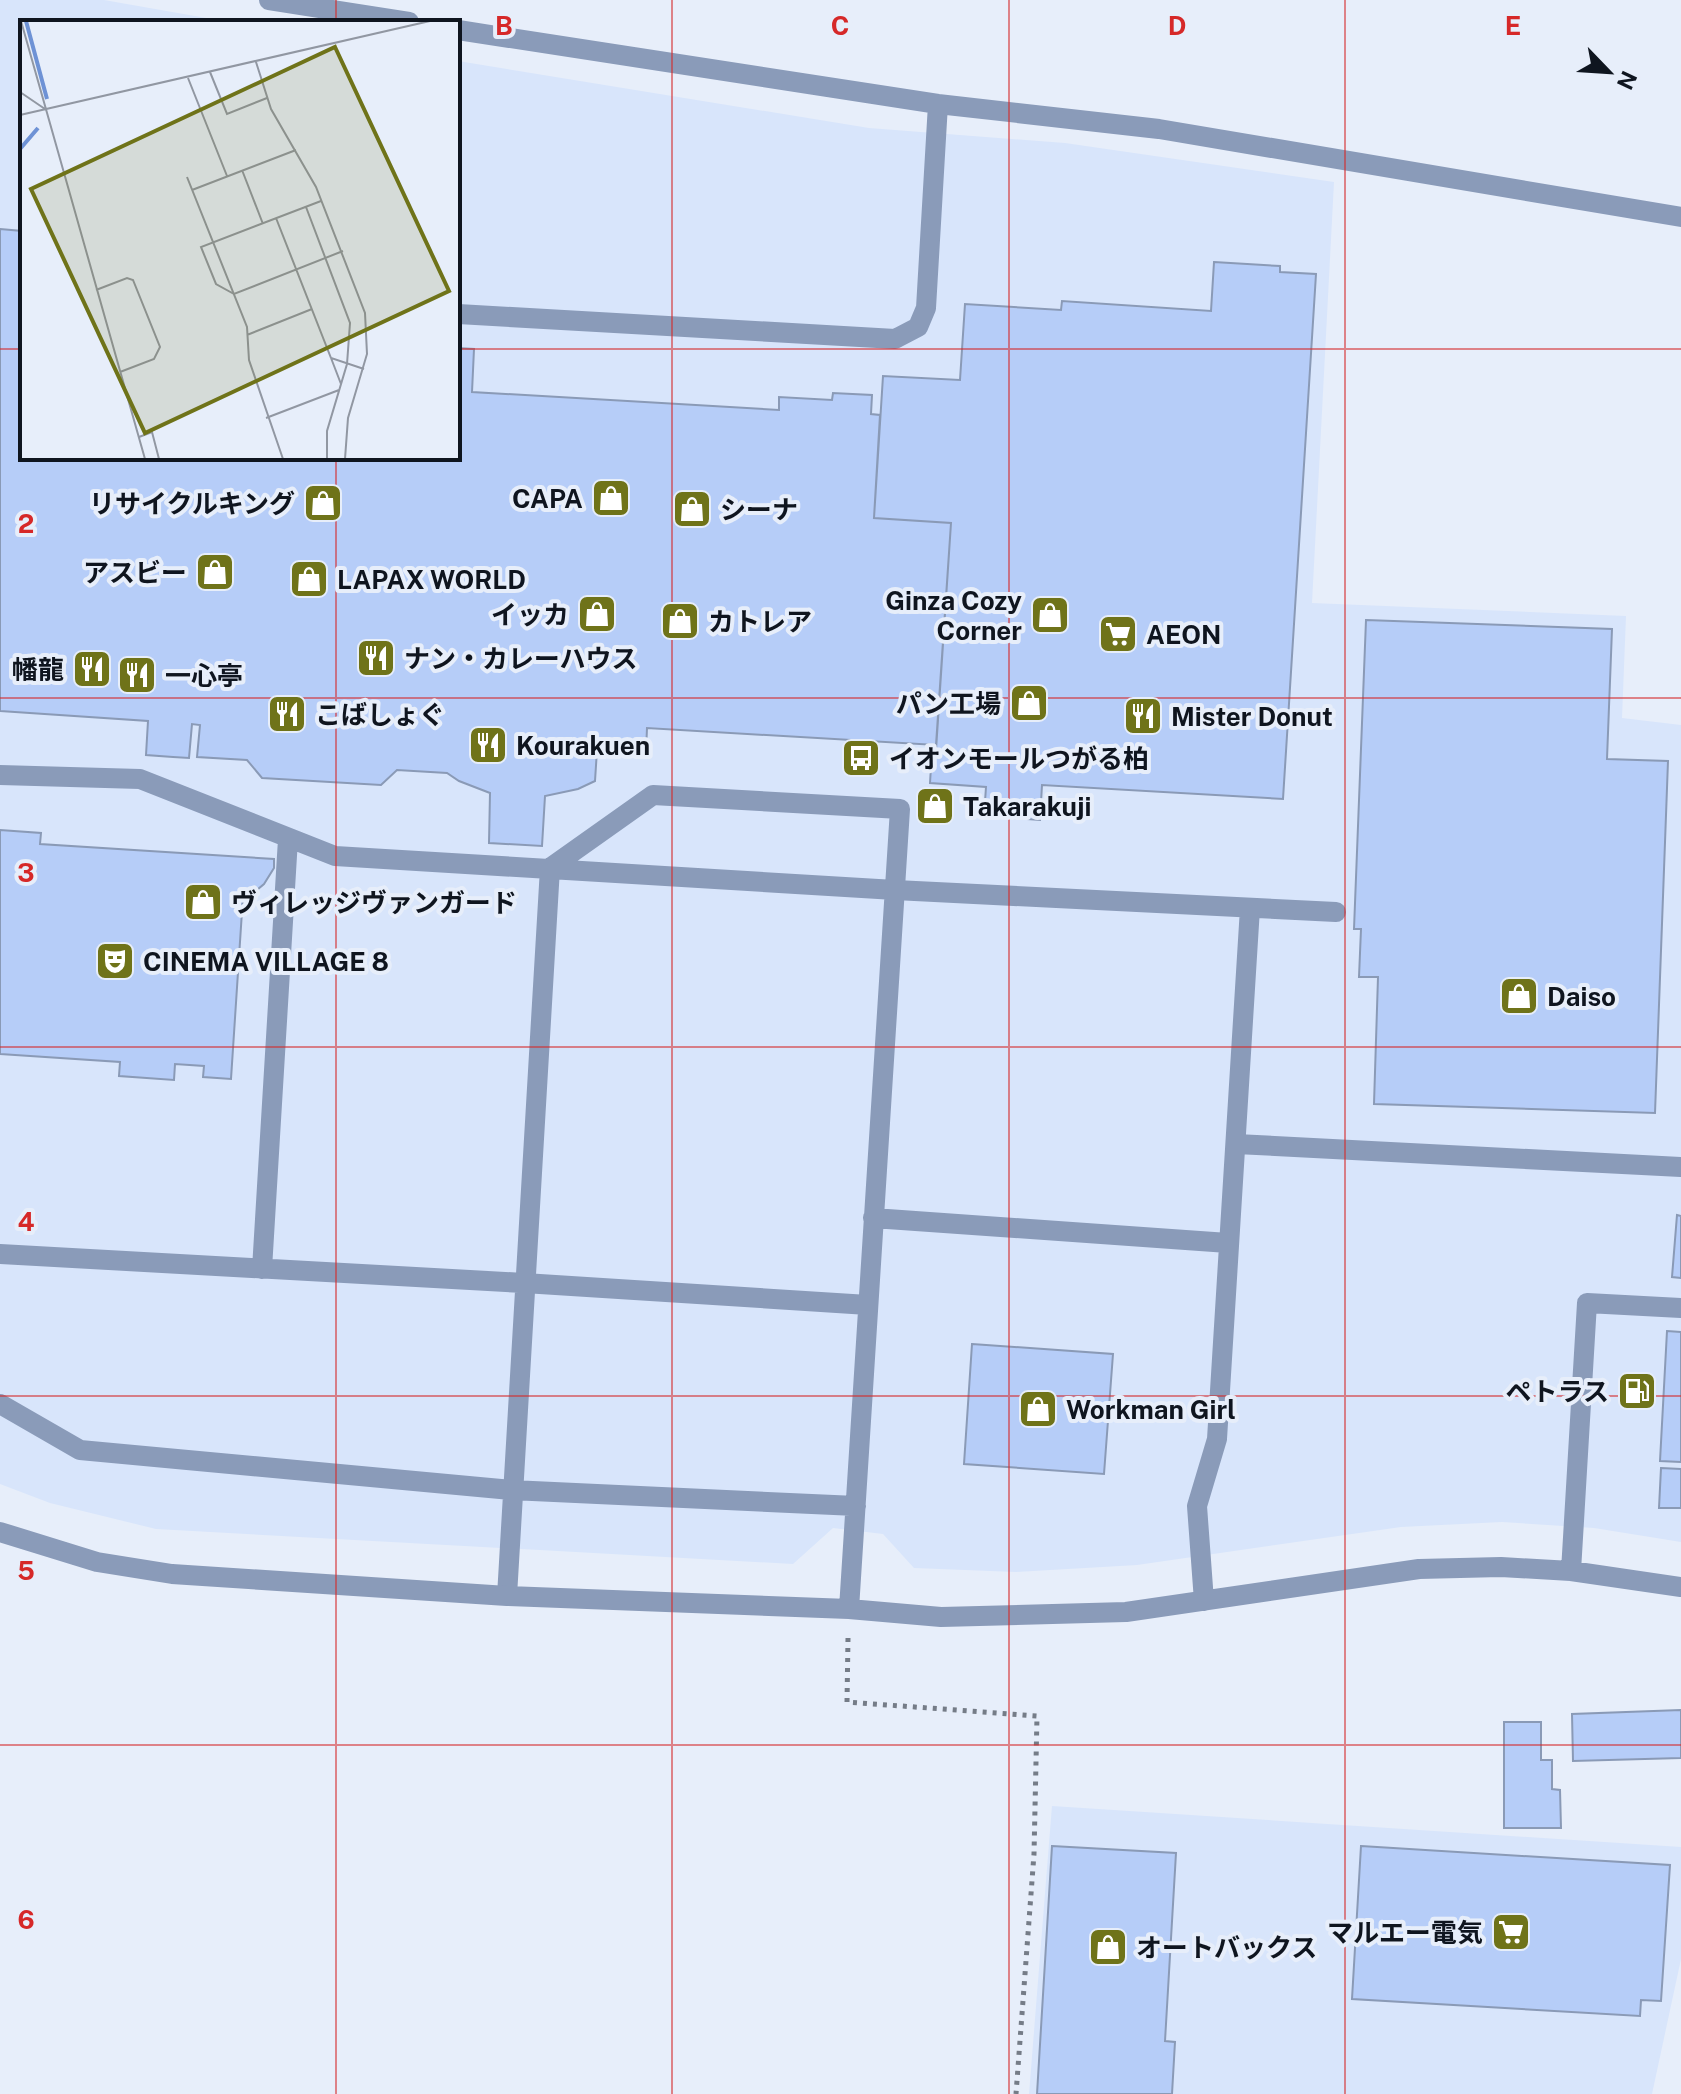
<svg xmlns="http://www.w3.org/2000/svg" width="1681" height="2094" viewBox="0 0 1681 2094" font-family="'Public Sans','Noto Sans JP',sans-serif">
	<rect width="100%" height="100%" fill="#e7eefa"/>
	<path fill="#d8e5fb" d="M0 0H104L229 22H22V458H458V61L869 128 1065 143 1334 182 1312 603 1626 616 1622 718 1681 725V1542L1594 1528 1502 1522 1401 1527 1137 1565 1016 1572 914 1568 883 1534 833 1528 793 1564 156 1529 50 1503 0 1484Z
		M1052 1806 1681 1847V1959L1652 2094H1029Z"/>
	<path fill="#b6cdf8" stroke="#8a9ab6" stroke-width="2" d="M0 229 22 231V458H458V348L474 349 472 392 779 410V397L832 400 833 393 872 395 871 414 880 415 874 518 951 523 936 745 647 728 646 753 597 750 595 781 578 789 545 796 542 846 489 843 490 793 459 781 447 773 397 770 381 785 262 778 247 760 197 757 200 725 192 724 189 758 173 757 146 755 148 721 0 711Z
		M1214 262 1280 266V272L1316 274 1283 799 1042 785 1040 820 984 816 986 787 930 783 932 750H936L951 523 874 518 883 376 960 380 965 304 1061 310 1062 301 1211 311Z
		M1366 620 1612 629 1607 759 1668 761 1655 1113 1374 1104 1378 977H1359L1361 929H1354Z
		M0 830 41 833 40 844 274 859V868L264 884 252 894 243 896 231 1079 203 1077 204 1066 175 1064 174 1080 119 1076 120 1062 0 1054Z
		M1677 1215 1681 1216V1278L1672 1277Z
		M1667 1331 1681 1332V1462L1660 1461Z
		M972 1344 1113 1354 1104 1474 964 1464Z
		M1661 1468 1681 1469V1508H1659Z
		M1681 1710V1758L1573 1761 1572 1714Z
		M1504 1722H1541V1760H1552V1789L1560 1790 1561 1828H1504Z
		M1052 1846 1176 1853 1165 2041 1175 2042 1172 2094H1037Z
		M1361 1846 1670 1865 1661 2001 1641 2000 1640 2016 1352 1999Z"/>
	<g fill="none" stroke-linecap="round" stroke-linejoin="round">
		<path stroke="#757c87" stroke-width="5" stroke-dasharray="4 6" stroke-linecap="butt" d="M848 1638 847 1702 1037 1716 1034 1854 1016 2094"/>
		<path stroke="#8a9bb9" stroke-width="20" d="M269 0 409 22
			M458 30 938 104 1159 129 1681 217
			M458 314 895 339 918 327 926 308 938 104
			M0 775 140 779 335 856 895 890 1336 912
			M1236 1144 1681 1167
			M873 1218 1228 1243
			M0 1254 524 1283 868 1305
			M262 1269 288 839
			M0 1404 80 1450 511 1490 856 1506
			M0 1532 97 1562 172 1574 507 1596 849 1609 941 1617 1126 1612 1419 1569 1501 1567 1571 1571 1681 1587
			M1571 1571 1587 1303 1681 1308
			M507 1596 550 868 653 795 900 809 849 1609
			M1204 1601 1197 1506 1217 1439 1250 908"/>
	</g>
	<path fill="none" stroke="#d62828" stroke-width="2" stroke-opacity="0.55" d="M336 0V22M672 0V2094M1009 0V2094M1345 0V2094M0 349H22M458 349H1681M336 458V2094M0 698H1681M0 1047H1681M0 1396H1681M0 1745H1681"/>
	<defs>
		<g id="shop-square" transform="scale(2)"><rect x="-9" y="-9" width="18" height="18" rx="4" fill="#6f7319" stroke="#e7eefa"/><path d="M-5-2.5h2.3a2.7 3.5 0 0 1 5.4 0H5L5.5 6h-11ZM-1.5-2.5h3a1.5 2.3 0 0 0-3 0Z" fill="#fff"/></g>
		<g id="supermarket-square" transform="scale(2)"><rect x="-9" y="-9" width="18" height="18" rx="4" fill="#6f7319" stroke="#e7eefa"/><path d="M-6-5.5h2.5l.6 2H6L4.5 2H-2.5L-4.4-4H-6ZM-1.5 3.2a1.3 1.3 0 1 0 .1 0ZM3 3.2a1.3 1.3 0 1 0 .1 0Z" fill="#fff"/></g>
		<g id="restaurant-square" transform="scale(2)"><rect x="-9" y="-9" width="18" height="18" rx="4" fill="#6f7319" stroke="#e7eefa"/><path d="M-5-6h1v4h1v-4h1v4h1v-4h1v5L-1.5 .5V6h-2V.5L-5-1ZM5-6V6H3V1.5H1.5Q1.5-4 5-6Z" fill="#fff"/></g>
		<g id="bus-square" transform="scale(2)"><rect x="-9" y="-9" width="18" height="18" rx="4" fill="#6f7319" stroke="#e7eefa"/><path d="M-5-6H5V4H4V6H2V4H-2V6H-4V4H-5ZM-3.5-4V0h7V-4ZM-3.5 1.2v1.5H-2V1.2ZM2 1.2v1.5H3.5V1.2Z" fill="#fff"/></g>
		<g id="theatre-square" transform="scale(2)"><rect x="-9" y="-9" width="18" height="18" rx="4" fill="#6f7319" stroke="#e7eefa"/><path d="M-5-5.5Q0-4 5-5.5V0Q5 5 0 6Q-5 5-5 0ZM-3.3-2.5H-1v1.5H-3.3ZM1-2.5H3.3v1.5H1ZM-2.8 1Q0 5.5 2.8 1Z" fill="#fff"/></g>
		<g id="fuel-square" transform="scale(2)"><rect x="-9" y="-9" width="18" height="18" rx="4" fill="#6f7319" stroke="#e7eefa"/><path d="M-5.5-6h7V0h2V4h1.3V-2.5L3-4.5l.8-.8L6-3V5H2.5V1h-1V6h-7ZM-4.2-4.7v3.2H.2V-4.7Z" fill="#fff"/></g>
	</defs>
	<g fill-rule="evenodd">
		<use href="#shop-square" x="611" y="498"/>
		<use href="#shop-square" x="323" y="503"/>
		<use href="#shop-square" x="692" y="509"/>
		<use href="#shop-square" x="215" y="572"/>
		<use href="#shop-square" x="309" y="579"/>
		<use href="#shop-square" x="597" y="614"/>
		<use href="#shop-square" x="1050" y="615"/>
		<use href="#shop-square" x="680" y="621"/>
		<use href="#supermarket-square" x="1118" y="634"/>
		<use href="#restaurant-square" x="376" y="658"/>
		<use href="#restaurant-square" x="92" y="669"/>
		<use href="#restaurant-square" x="137" y="675"/>
		<use href="#shop-square" x="1029" y="703"/>
		<use href="#restaurant-square" x="287" y="714"/>
		<use href="#restaurant-square" x="1143" y="716"/>
		<use href="#restaurant-square" x="488" y="745"/>
		<use href="#bus-square" x="861" y="758"/>
		<use href="#shop-square" x="935" y="806"/>
		<use href="#shop-square" x="203" y="902"/>
		<use href="#theatre-square" x="115" y="961"/>
		<use href="#shop-square" x="1519" y="996"/>
		<use href="#fuel-square" x="1637" y="1391"/>
		<use href="#shop-square" x="1038" y="1409"/>
		<use href="#supermarket-square" x="1511" y="1932"/>
		<use href="#shop-square" x="1108" y="1947"/>
	</g>
	<g text-anchor="middle" dominant-baseline="central" stroke-width="8" stroke-linejoin="round" paint-order="stroke">
		<g font-size="26" font-weight="bold" fill="#0f151f" stroke="#e7eefa" text-anchor="start">
			<text x="583" y="498" text-anchor="end">CAPA</text>
			<text x="295" y="503" text-anchor="end">リサイクルキング</text>
			<text x="720" y="509">シーナ</text>
			<text x="187" y="572" text-anchor="end">アスビー</text>
			<text x="337" y="579">LAPAX WORLD</text>
			<text x="1022" y="600" text-anchor="end">Ginza Cozy<tspan x="1022" dy="30">Corner</tspan></text>
			<text x="569" y="614" text-anchor="end">イッカ</text>
			<text x="708" y="621">カトレア</text>
			<text x="1146" y="634">AEON</text>
			<text x="404" y="658">ナン・カレーハウス</text>
			<text x="64" y="669" text-anchor="end">幡龍</text>
			<text x="165" y="675">一心亭</text>
			<text x="1001" y="703" text-anchor="end">パン工場</text>
			<text x="315" y="714">こばしょぐ</text>
			<text x="1171" y="716">Mister Donut</text>
			<text x="516" y="745">Kourakuen</text>
			<text x="889" y="758">イオンモールつがる柏</text>
			<text x="963" y="806">Takarakuji</text>
			<text x="231" y="902">ヴィレッジヴァンガード</text>
			<text x="143" y="961">CINEMA VILLAGE 8</text>
			<text x="1547" y="996">Daiso</text>
			<text x="1609" y="1391" text-anchor="end">ペトラス</text>
			<text x="1066" y="1409">Workman Girl</text>
			<text x="1483" y="1932" text-anchor="end">マルエー電気</text>
			<text x="1136" y="1947">オートバックス</text>
		</g>
	</g>
	<g transform="translate(20 20)">
		<rect width="440" height="440" fill="#e7eefa"/>
		<path fill="none" stroke="#6e92d5" stroke-width="4" d="M6 1 27 79M0 129 18 108"/>
		<path fill="none" stroke="#9197a2" stroke-width="2" d="M1 1 125 439M236 42 251 89 296 167 345 293 347 334 328 398 325 439M190 52 207 94 247 78M168 58 207 156M0 72 25 89M0 95 410 1M222 150 243 204M167 157 227 307 229 340 263 439M172 170 276 130M301 181 181 227 196 264 214 274 323 231M286 187 330 303 327 344 307 411V439M256 198 311 338 344 349M76 270 107 258 113 260 140 327 134 339 100 352M227 315 292 289M311 338 321 364M246 398 319 370M119 417 132 412 139 439"/>
		<path fill="#6f7319" fill-opacity="0.15" stroke="#6f7319" stroke-width="4" d="M315 27 429 271 125 413 11 169Z"/>
		<rect width="440" height="440" fill="none" stroke="#0f151f" stroke-width="4"/>
	</g>
	<g font-size="26" text-anchor="middle" font-weight="bold" fill="#d62828" stroke="#e7eefa" stroke-width="8" stroke-linejoin="round" paint-order="stroke">
		<text x="504" y="35">B</text>
		<text x="840" y="35">C</text>
		<text x="1177" y="35">D</text>
		<text x="1513" y="35">E</text>
		<text x="26" y="533">2</text>
		<text x="26" y="882">3</text>
		<text x="26" y="1231">4</text>
		<text x="26" y="1580">5</text>
		<text x="26" y="1929">6</text>
	</g>
	<g transform="translate(1609 72) rotate(115)" stroke="#e7eefa" stroke-width="6" paint-order="stroke">
	<path d="M0-6L14 30L0 20L-14 30Z" fill="#0f151f"/>
	<text y="-12" font-size="22" font-weight="bold" text-anchor="middle" fill="#0f151f">N</text>
	</g>
</svg>
